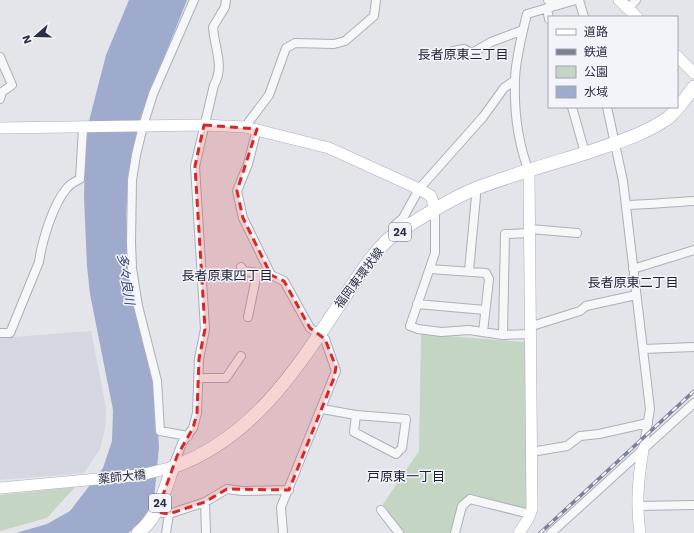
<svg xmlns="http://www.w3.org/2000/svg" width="694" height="533" viewBox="0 0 694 533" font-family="'Work Sans','Noto Sans JP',sans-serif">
	<rect width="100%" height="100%" fill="#e3e5eb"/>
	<path fill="#d5d7e0" d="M91 331 106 408 105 429 100 449 84 473 0 480V338Z"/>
	<path fill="#c5d5c4" d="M421 334 526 342V511L467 497 454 533H403L383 504 419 451Z
		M75 487 47 518 0 531V495Z"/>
	<path fill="#9eabcc" d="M129 0H187L141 115 130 171 126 213 128 259 156 398 159 447 153 510 141 523 128 533H16L47 524 70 511 103 468 112 441 113 410 90 294 87 266 84 198 85 148 89 121 106 55Z"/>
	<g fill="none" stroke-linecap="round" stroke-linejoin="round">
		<g stroke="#acaeb9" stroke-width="10">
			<path id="street" d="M548 0 561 3
				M579 0 584 17
				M547 8 549 19
				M628 9 636 0
				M453 51 464 49 472 53 491 42 523 30
				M0 57 12 85 2 92 0 99
				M572 107 585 153
				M607 107 623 181 650 409 643 450
				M245 127 269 95 286 48 295 43 334 44 345 41 374 16 376 0
				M257 129 248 164 237 191 243 218 271 275 284 281 310 328 325 339 336 371 281 507 283 533
				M529 172C518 143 514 112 515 81 515 61 522 34 527 14L576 0
				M626 205C649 205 671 202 694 201
				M435 209V253L410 326 418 329 441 332 469 330 503 335 531 334
				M394 226 403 218 419 189 483 117 504 88 515 80
				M530 229 577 233
				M241 267 244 271 271 275
				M430 269 486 273 489 279 483 332
				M633 269 694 250
				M469 271 476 196V189
				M417 304 485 310
				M248 317 257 273
				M532 326 580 311 586 306 636 295
				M0 333H10L39 262C42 241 53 204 67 188 70 184 76 181 80 179L83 128
				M503 335 505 234 530 233
				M643 349 694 347
				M199 378H226L241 356
				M322 409 356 415 406 419 402 448 396 454 354 432 356 415
				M188 436 160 431 157 381 138 306 132 268 131 243 132 180 136 155 143 126 153 94 194 0
				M531 452 567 446 580 436 599 434 648 423
				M173 467 182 443 193 428 197 413 199 359 205 329 195 166 214 85C225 67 214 46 213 27L225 7 226 0
				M205 502 206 533
				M637 506 694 505
				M381 510 399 533
				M157 512 169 514 205 502 227 489 242 491 289 490
				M166 533 169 514
				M455 533 462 506 470 499 530 514
				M551 533 694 403"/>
		</g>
		<g stroke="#acaeb9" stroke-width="12">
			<path id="secondary" d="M619 0 637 17
				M677 56 694 73
				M0 128 204 125 245 127 329 148 419 189 431 196 435 209
				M0 488 141 475 173 467
				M519 533 528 519 532 509 529 172
				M640 533C636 503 638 480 643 450"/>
		</g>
		<g stroke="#a2a7b7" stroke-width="14">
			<path id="primary" d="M138 533C159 516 164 491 173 467 253 438 296 370 341 302 354 283 373 252 390 238 414 221 450 199 477 188 514 174 554 163 592 151 618 142 645 134 668 118 678 110 686 97 694 87"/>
		</g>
		<use href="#street" stroke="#f6f7f9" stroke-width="8"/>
		<use href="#secondary" stroke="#fff" stroke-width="11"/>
		<use href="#primary" stroke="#fff" stroke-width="13"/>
		<g stroke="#7c8195" stroke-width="3.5">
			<path id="rail" d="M540 533 694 391"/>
		</g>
		<use href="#rail" stroke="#f3f4f9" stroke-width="2" stroke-dasharray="6" stroke-linecap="butt"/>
	</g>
	<path fill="#d62828" fill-opacity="0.2" stroke="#d62828" stroke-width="3" stroke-dasharray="8 5" stroke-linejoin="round" d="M204 125 257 129 237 191 243 218 271 275 284 281 310 328 325 339 336 367 334 378 289 490 227 489 205 502 169 514 157 512 177 456 193 428 197 413 199 359 205 329 195 166Z"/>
	<g text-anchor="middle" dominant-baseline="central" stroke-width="3" stroke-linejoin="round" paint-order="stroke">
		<g fill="#f3f4f9" stroke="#666a7a" stroke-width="1">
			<rect x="389" y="223" width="22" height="18" rx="3"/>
			<rect x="149" y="494" width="22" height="18" rx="3"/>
		</g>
		<g font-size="11" font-weight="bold" fill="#2a2f44">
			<text x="400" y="232">24</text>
			<text x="160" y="503">24</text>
		</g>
		<g font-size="12" fill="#2a2f44" stroke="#f3f4f9">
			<text transform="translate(359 278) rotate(-53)">福岡東環状線</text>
			<text transform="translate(122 477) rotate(-6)">薬師大橋</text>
		</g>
		<g font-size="13" fill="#1c2035" stroke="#f3f4f9">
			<text x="463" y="54">長者原東三丁目</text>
			<text x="227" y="275">長者原東四丁目</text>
			<text x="633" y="282">長者原東二丁目</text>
			<text x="406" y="476">戸原東一丁目</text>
		</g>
		<g font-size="13" font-style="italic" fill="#334579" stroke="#f3f4f9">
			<text transform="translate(126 279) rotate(81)">多々良川</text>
		</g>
	</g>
	<rect x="548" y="16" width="130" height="92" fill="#f3f4f9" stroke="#a3a5b1"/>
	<rect x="556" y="29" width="20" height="6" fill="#ffffff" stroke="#a3a5b1"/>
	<text x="584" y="36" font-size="12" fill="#2a2f44">道路</text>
	<rect x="556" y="49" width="20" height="6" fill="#7c8195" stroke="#a3a5b1"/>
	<text x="584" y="56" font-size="12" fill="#2a2f44">鉄道</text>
	<rect x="556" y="66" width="20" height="12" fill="#c5d5c4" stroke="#a3a5b1"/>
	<text x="584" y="76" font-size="12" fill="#2a2f44">公園</text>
	<rect x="556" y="86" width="20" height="12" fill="#9eabcc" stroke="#a3a5b1"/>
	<text x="584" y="96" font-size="12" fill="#2a2f44">水域</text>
	<g transform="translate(36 36) rotate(250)" stroke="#f3f4f9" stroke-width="3" paint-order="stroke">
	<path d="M0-3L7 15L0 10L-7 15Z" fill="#2a2f44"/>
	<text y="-6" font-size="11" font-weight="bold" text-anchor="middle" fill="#2a2f44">N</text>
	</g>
</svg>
